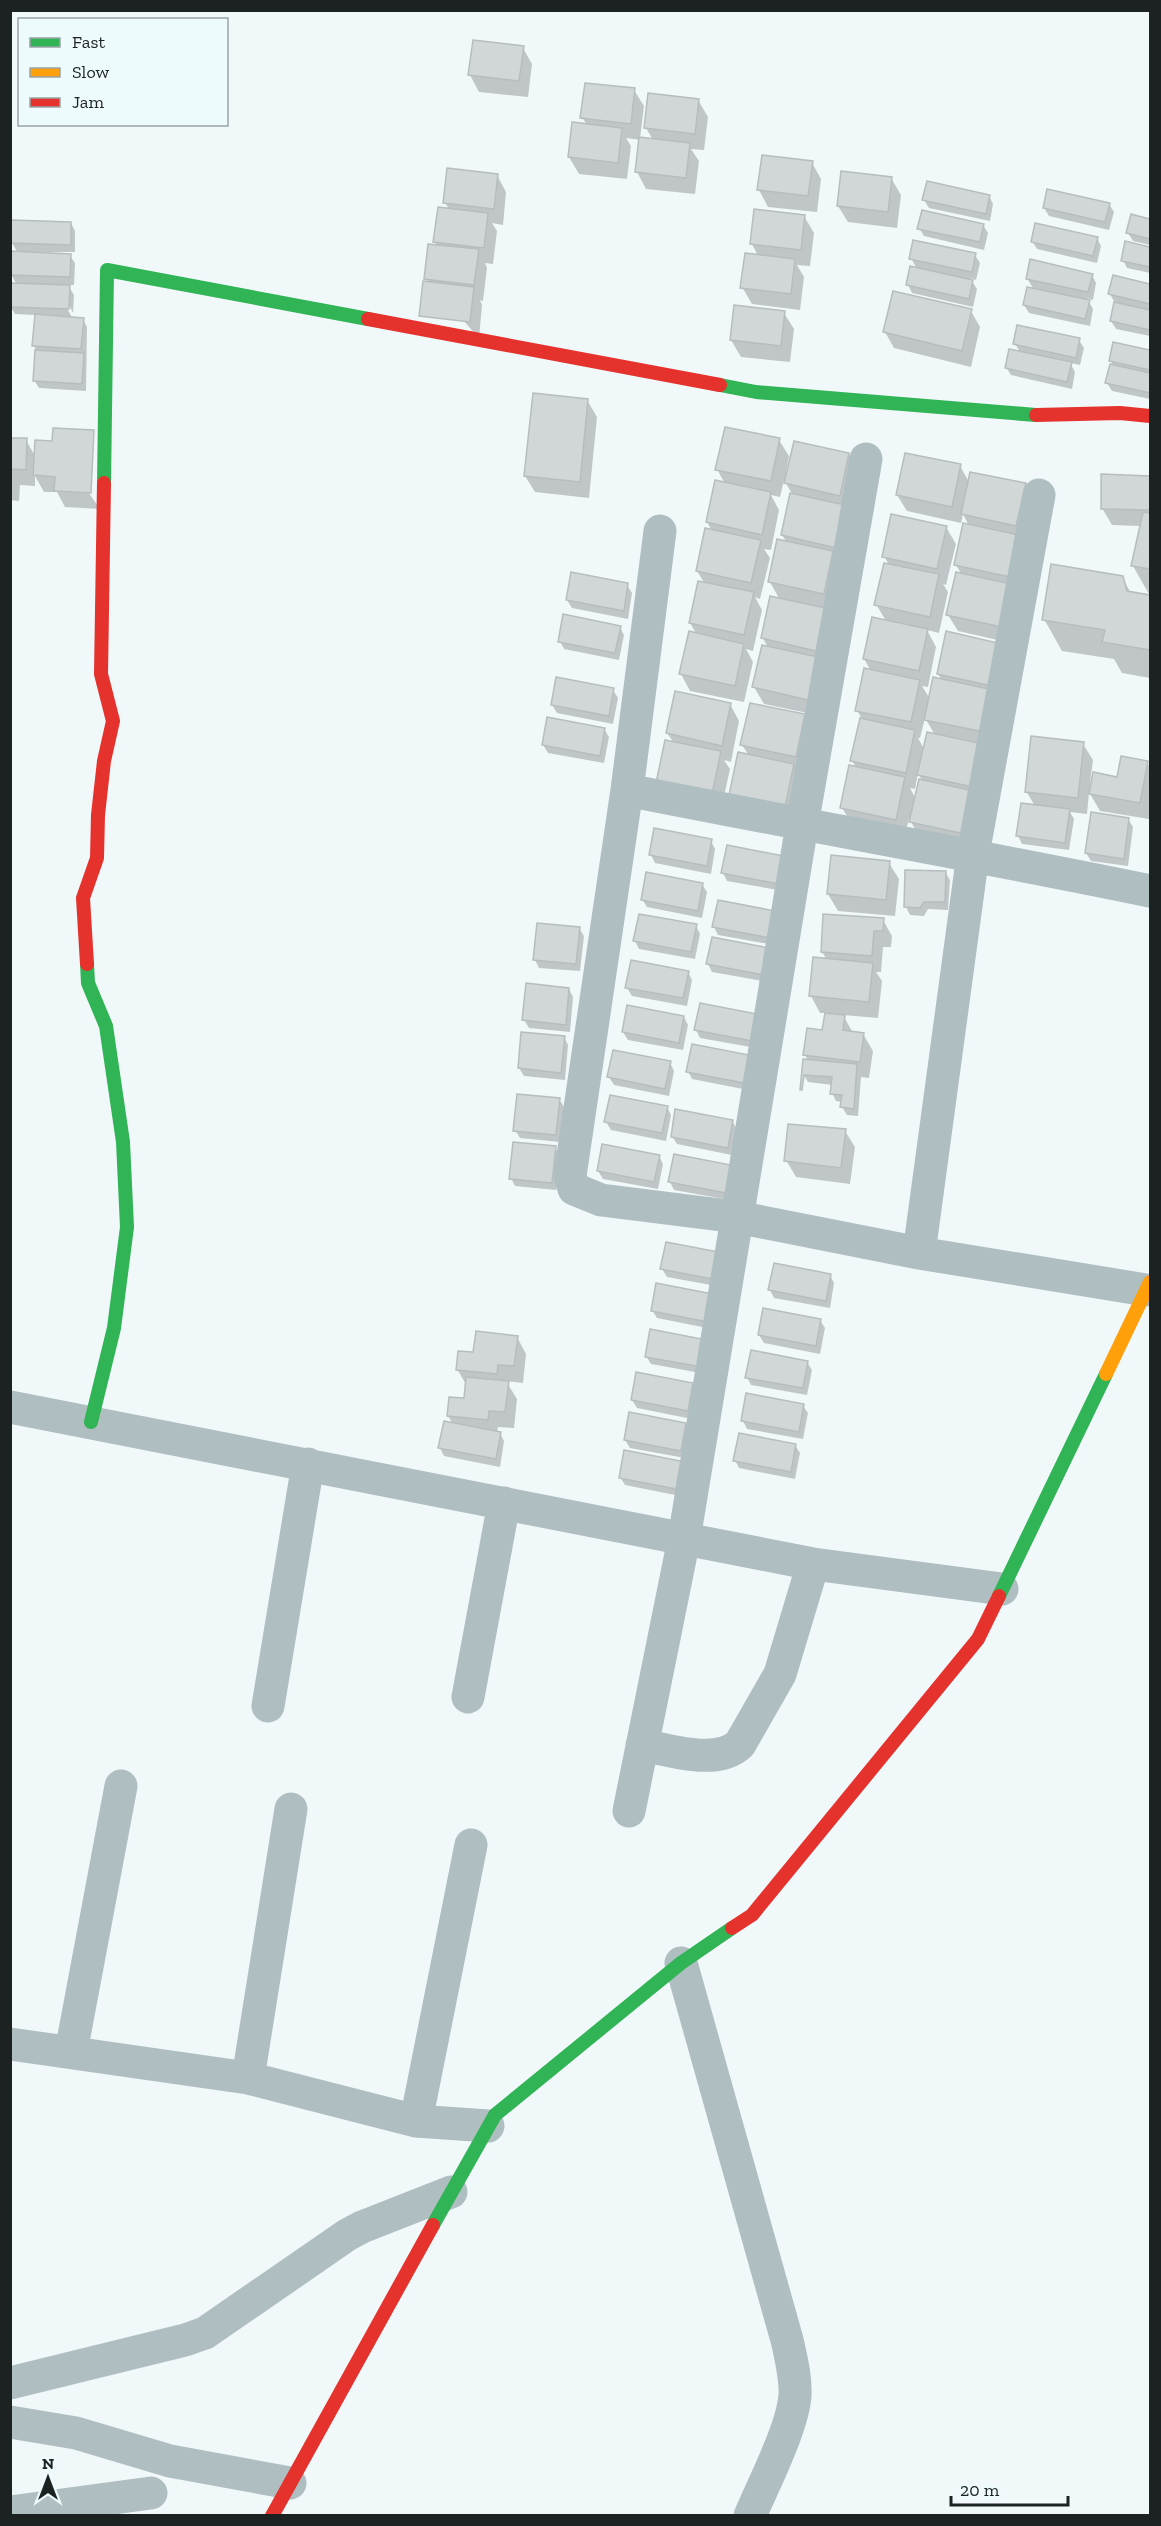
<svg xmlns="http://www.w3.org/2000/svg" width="1161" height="2526" viewBox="0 0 1161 2526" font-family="'Zilla Slab',serif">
	<rect width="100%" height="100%" fill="#f0f8fa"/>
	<path fill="#0003" fill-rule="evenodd" d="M523 48 532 64 528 97 479 92 470 75Z
		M634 90 644 106 640 139 653 140 646 128 698 100 708 117 704 150 691 149 699 161 695 194 646 189 637 172 641 140 626 138 631 146 627 179 579 174 569 157 587 125 582 117Z
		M812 163 821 179 817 212 768 207 759 190Z
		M497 175 506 192 503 225 492 223 497 231 493 264 485 263 487 268 483 301 480 300 482 305 479 338 425 278 437 246 435 242 449 210 445 202Z
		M891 178 901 195 897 228 848 222 838 206Z
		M989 196 993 204 990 221 929 208 924 200Z
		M1109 204 1114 212 1109 230 1049 216 1044 208Z
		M804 216 814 233 810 266 797 265 804 277 800 310 752 304 742 287 758 256 752 244Z
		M1132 216 1150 220V245L1133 241 1128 233Z
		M71 223 75 231V252H46V254L70 256 75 263 74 285H68L74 295 73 313 67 301 64 303 73 319H83L87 327 86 391 39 388 34 380 36 315 15 314 10 306 17 285 11 274 18 253 12 243Z
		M983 225 988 233 984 250 924 236 919 228Z
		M1097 238 1101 246 1097 263 1037 249 1032 241Z
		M1126 243 1150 248V273L1127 268 1123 260Z
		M975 255 980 263 976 280 970 278 977 289 973 307 912 293 908 285 917 269 911 258Z
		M1092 275 1096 283 1093 300 1087 298 1093 309 1090 326 1029 313 1024 305 1034 290 1027 278Z
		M1114 277 1150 285V336L1116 329 1111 321 1115 303 1110 294Z
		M971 311 980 327 971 367 894 348 885 332Z
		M784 313 794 329 790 362 741 357 731 340Z
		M1079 340 1084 348 1080 365 1070 363 1075 372 1072 389 1011 375 1006 367 1020 353 1015 343Z
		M1114 344 1150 352V399L1112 391 1107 383 1114 367 1111 361Z
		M587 400 597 417 589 498 535 492 525 476Z
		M10 439 26 440 35 456 54 443 100 509 65 507 57 492H44L35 476V486L20 485 19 501 10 500Z
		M779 440 789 456 786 472 849 454 858 471 817 715 764 704 754 687 768 648 763 638 780 600 770 582 787 543 782 535 793 495 784 480 780 497 771 495 779 510 771 550 764 549 770 558 760 599 755 597 762 610 753 651 746 649 753 662 744 702 690 691 681 674 697 635 690 623 705 584 697 571 712 531 707 522 725 484 717 469Z
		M960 466 969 482 1025 485 1035 501 1011 643 958 631 948 615 962 575 956 565 969 526 963 514 961 523 907 511 897 495Z
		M1103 476 1150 477V596L1133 566 1141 526 1112 525 1102 508Z
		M946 527 956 544 946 585 943 584 948 592 939 633 927 630 936 647 928 687 922 686 930 699 942 680 938 674 1001 645 974 850 920 838 909 818 905 836 852 824 842 808 856 768 852 760 863 721 857 710 871 671 864 659 886 621 876 604 889 565 884 556ZM925 718 935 735 924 749 918 738H920ZM918 773 923 782 916 799 910 788 915 789Z
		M1122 578 1131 593 1150 596V678L1122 673 1114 659 1062 651 1044 619Z
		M627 585 632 593 628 619 572 608 567 600Z
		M620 627 624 635 619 660 564 649 560 641Z
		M613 690 618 698 613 724 557 713 552 705Z
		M730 704 739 721 731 762 724 760 730 769 721 810 667 733Z
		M805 716 794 823 742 745Z
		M604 729 609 737 604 763 548 753 543 745Z
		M1083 744 1093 760 1090 783 1119 779 1147 762 1150 768 1149 819 1100 811 1089 792 1087 814 1070 812 1074 819 1069 850 1022 844 1018 836 1035 806 1026 791Z
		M1128 819 1133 827 1128 866 1091 861 1086 853Z
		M711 841 715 849 711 874 655 863 651 855Z
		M783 857V891L727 881 723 873Z
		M889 863 899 879 895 916 838 911 828 894Z
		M945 872 950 880 948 910 928 909 924 916 910 915 906 907Z
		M702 884 707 892 702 918 647 907 642 899Z
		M774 912V945L718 935 714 927Z
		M883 920 892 936 891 947H883L881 972H876L882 981 878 1018 843 1015 853 1033 863 1034 873 1051 869 1078 861 1077 858 1116 847 1115 842 1107V1102L836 1101 832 1093 833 1085 808 1082 803 1074 808 1061 805 1055 824 1032 826 1013H820L811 996 827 960 822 952Z
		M696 926 700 934 695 959 639 949 635 941Z
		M579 928 584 936 580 971 539 968 535 960Z
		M768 949V982L712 972 708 964Z
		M688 972 692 980 687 1006 632 996 627 988Z
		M569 989 573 997 570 1032 529 1028 524 1020Z
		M756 1015V1048L700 1038 696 1030Z
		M684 1017 688 1025 683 1050 628 1040 623 1032Z
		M564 1037 568 1045 565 1080 524 1076 519 1068Z
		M749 1057 748 1090 692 1079 688 1071Z
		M670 1063 674 1071 669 1096 614 1085 609 1077Z
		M559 1099 564 1107 560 1142 520 1138 515 1130Z
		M667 1107 671 1115 666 1141 611 1130 606 1122Z
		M732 1121 737 1129 732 1155 677 1144 672 1136Z
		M845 1131 855 1147 850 1184 796 1177 786 1160Z
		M555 1147 559 1155 556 1190 515 1186 511 1178Z
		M659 1156 663 1164 658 1189 603 1179 598 1171Z
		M735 1175 730 1200 674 1190 670 1182Z
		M667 1244 722 1287 667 1277 662 1269Z
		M830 1275 834 1283 830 1308 774 1298 770 1290Z
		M712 1296V1329L657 1318 652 1310Z
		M820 1320 825 1328 820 1354 764 1343 759 1335Z
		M517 1337 526 1354 523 1383 506 1381 517 1399 514 1428 498 1427 497 1433H500L504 1441 500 1467 444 1456 440 1448 453 1424 448 1416 465 1400 467 1386 457 1369 474 1354Z
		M706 1341V1374L651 1364 646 1356Z
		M807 1362 812 1370 807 1395 751 1385 747 1377Z
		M693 1385 697 1393 692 1419 637 1408 632 1400Z
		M803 1406 808 1413 803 1439 747 1429 743 1421Z
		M685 1424 690 1432 685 1458 630 1448 625 1440Z
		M795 1445 800 1453 795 1479 739 1468 735 1460Z
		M680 1462V1496L625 1485 620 1477Z"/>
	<path fill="#d1d6d7" stroke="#b7bdbe" stroke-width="1.5" d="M473 40 524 46 519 81 468 75Z
		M585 83 635 88 631 124 580 118Z
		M648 93 699 99 695 134 644 128Z
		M572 122 622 128 618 163 568 157Z
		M639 137 690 143 686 178 635 172Z
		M762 155 813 161 808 196 757 190Z
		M447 168 498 174 494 209 443 203Z
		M841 171 892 177 888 212 837 206Z
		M927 181 990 195 986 214 922 200Z
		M1047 189 1110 203 1105 222 1043 208Z
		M438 207 488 213 484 248 433 242Z
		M754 209 805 215 801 250 750 244Z
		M922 210 984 224 980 242 917 229Z
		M1131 214 1150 219V239L1126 233Z
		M11 220 71 222V245L10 243Z
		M1035 223 1098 237 1093 256 1031 242Z
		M913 240 976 253 972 272 909 259Z
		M1125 241 1150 247V267L1121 261Z
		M428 244 479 249 474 285 424 279Z
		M10 251 71 254 70 277 10 275Z
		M745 253 795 259 791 294 740 288Z
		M1030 259 1093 274 1088 292 1026 279Z
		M910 266 973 280 969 299 906 285Z
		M1113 275 1150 284V304L1108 294Z
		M423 281 474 287 470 322 419 316Z
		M10 283 70 285 69 309 10 307Z
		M1027 287 1090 300 1085 319 1023 305Z
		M893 291 972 309 962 351 883 332Z
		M1114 302 1150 310V330L1110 321Z
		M734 305 785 311 781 346 730 340Z
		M35 314 84 318 81 349 32 346Z
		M1017 325 1080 338 1076 358 1013 344Z
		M1113 342 1150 350V370L1109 361Z
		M1009 349 1072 362 1067 382 1005 368Z
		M35 350 84 353 82 384 33 381Z
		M1110 364 1150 373V393L1105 383Z
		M533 393 588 399 580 482 524 476Z
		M725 427 780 438 771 481 715 470Z
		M53 428 94 430 91 493 54 491 55 477 33 475 35 440 52 441Z
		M10 438H27L26 470 11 469V485Z
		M794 441 849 453 840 496 784 483Z
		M905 453 961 464 952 507 896 495Z
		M970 472 1026 483 1016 526 961 514Z
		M1101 474 1150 476V510L1101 509Z
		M715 480 771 492 762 535 706 522Z
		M790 493 845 505 836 548 781 535Z
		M1143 512 1150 513V569L1131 566Z
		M891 514 947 526 937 569 882 557Z
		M963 523 1019 535 1010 577 954 565Z
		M705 528 761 540 751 583 696 571Z
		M777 539 833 551 824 594 768 582Z
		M884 563 939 574 930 617 874 605Z
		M1051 564 1123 576 1127 591 1150 595V650L1102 642 1105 630 1042 620Z
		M571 572 628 583 624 611 566 600Z
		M956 572 1011 584 1002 627 946 615Z
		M698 581 754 592 744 635 689 623Z
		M770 596 825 608 816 651 761 638Z
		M563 614 621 626 615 653 558 642Z
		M872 617 928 629 919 671 863 659Z
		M689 631 744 644 735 686 679 674Z
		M946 631 1002 644 992 686 937 674Z
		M762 645 818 657 808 700 752 687Z
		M864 668 920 680 911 722 855 711Z
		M556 677 614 688 609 716 551 705Z
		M933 677 989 689 980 731 924 720Z
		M675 691 731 703 722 746 666 733Z
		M750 703 805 714 796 757 740 745Z
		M547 717 605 728 600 756 542 745Z
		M860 718 915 730 906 773 850 761Z
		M927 732 983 744 973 787 917 775Z
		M1031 736 1084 742 1078 798 1025 792Z
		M665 740 721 751 712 794 656 783Z
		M738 752 794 764 785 807 729 795Z
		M1121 756 1148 761 1140 803 1089 794 1093 772 1117 777Z
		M849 765 905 777 896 820 840 808Z
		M919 779 974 791 965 834 909 822Z
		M1021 803 1070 809 1065 843 1016 836Z
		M1091 812 1129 818 1124 859 1085 853Z
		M654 828 712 839 707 866 649 855Z
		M727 845 784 856 779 884 721 873Z
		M831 855 890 861 886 900 827 894Z
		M905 870 946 871 945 902H924L920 908 904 907Z
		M646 872 703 883 698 911 641 900Z
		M718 900 775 911 770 938 712 927Z
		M639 914 697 924 691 952 633 941Z
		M823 914 884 918 883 931H874L872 956 821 952Z
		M537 923 580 927 576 964 533 960Z
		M712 937 769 948 764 975 706 964Z
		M813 957 873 963 869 1002 809 996Z
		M631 960 689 971 683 998 625 988Z
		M526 983 569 988 566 1025 522 1020Z
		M700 1003 757 1014 752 1041 694 1030Z
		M627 1005 684 1016 679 1043 622 1032Z
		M825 1013 845 1015 843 1030 864 1033 860 1062 803 1055 807 1028 822 1030Z
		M521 1032 565 1036 561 1073 518 1068Z
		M692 1044 749 1055 744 1083 686 1072Z
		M613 1050 671 1061 665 1089 607 1077Z
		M803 1059 857 1064 854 1109 840 1107 842 1095 830 1094 832 1077 804 1075 802 1090H800Z
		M517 1094 560 1098 556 1135 513 1131Z
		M610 1095 668 1106 662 1133 604 1122Z
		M675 1109 733 1120 728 1148 671 1137Z
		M788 1124 846 1129 841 1168 784 1161Z
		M513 1142 556 1146 552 1183 509 1179Z
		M602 1144 660 1155 654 1182 597 1171Z
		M674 1154 731 1165 726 1193 668 1182Z
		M666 1242 724 1253 718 1280 660 1269Z
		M774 1263 831 1274 826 1301 768 1290Z
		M656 1283 713 1294 708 1322 651 1311Z
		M763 1308 821 1319 816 1346 758 1335Z
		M650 1329 707 1340 702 1367 645 1357Z
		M476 1331 518 1336 514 1366 498 1365 497 1374 456 1370 458 1351 473 1352Z
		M751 1350 808 1361 803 1388 745 1378Z
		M636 1372 693 1383 688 1411 631 1400Z
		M466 1377 509 1381 505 1412 489 1411 488 1420 447 1416 449 1397 464 1398Z
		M746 1393 804 1404 799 1432 741 1421Z
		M629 1412 686 1423 681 1451 624 1440Z
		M444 1421 501 1432 496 1459 438 1448Z
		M739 1433 796 1444 791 1472 733 1461Z
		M624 1450 681 1461 676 1489 619 1478Z"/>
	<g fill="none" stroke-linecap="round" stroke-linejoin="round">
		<path stroke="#afbec0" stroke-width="33" d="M660 531 627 790 570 1176 574 1189 601 1200 737 1217 919 1253 1146 1290
			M627 790C801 825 976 855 1150 891
			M919 1253 973 854 1039 495
			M10 1407 813 1564 1002 1589
			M468 1697 504 1503
			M268 1706 308 1464
			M642 1745C671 1750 717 1766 740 1744L780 1674 813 1564
			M629 1811 684 1539 802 825 866 459
			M681 1963 787 2340C791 2358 796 2377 795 2396 792 2429 764 2483 750 2516
			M10 2044 248 2078 416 2121 488 2126
			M71 2052 121 1786
			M248 2078 291 1809
			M416 2121 471 1845
			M10 2383 185 2340 205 2333 347 2235 362 2227 451 2192
			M10 2422 76 2433 170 2461 290 2483
			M10 2512 151 2493"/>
		<path stroke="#30b455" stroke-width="14" d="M720 385 756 392 1036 415
			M104 483 107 270 368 319
			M87 964 88 983 106 1026 123 1142 127 1227 114 1328 91 1422
			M999 1596 1106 1374
			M433 2225 495 2115 681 1963 732 1928"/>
		<path stroke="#ff9f0a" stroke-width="14" d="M1106 1374 1150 1282"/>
		<path stroke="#e5322d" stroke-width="14" d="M368 319 720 385
			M1036 415 1120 413 1150 416
			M87 964 83 898 97 858 98 815 104 761 113 721 101 674 104 483
			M732 1928 752 1915 978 1639 999 1596
			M272 2516 433 2225"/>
	</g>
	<rect width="1161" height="2526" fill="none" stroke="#1c2122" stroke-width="24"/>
	<rect x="18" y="18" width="210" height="108" fill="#edfbfd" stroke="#99a4a5" stroke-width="1.5"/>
	<rect x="30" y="38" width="30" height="9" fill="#30b455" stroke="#99a4a5" stroke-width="1.5"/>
	<text x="72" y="48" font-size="18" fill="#1c2122">Fast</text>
	<rect x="30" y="68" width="30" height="9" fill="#ff9f0a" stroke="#99a4a5" stroke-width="1.5"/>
	<text x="72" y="78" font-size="18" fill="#1c2122">Slow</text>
	<rect x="30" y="98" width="30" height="9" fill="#e5322d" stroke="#99a4a5" stroke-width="1.5"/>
	<text x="72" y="108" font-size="18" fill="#1c2122">Jam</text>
	<g transform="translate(48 2478)" stroke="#edfbfd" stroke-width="4.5" paint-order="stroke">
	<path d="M0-4.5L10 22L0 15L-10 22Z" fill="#1c2122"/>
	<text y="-9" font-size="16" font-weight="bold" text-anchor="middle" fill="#1c2122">N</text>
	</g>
	<path d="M951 2496v9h117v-9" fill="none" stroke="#1c2122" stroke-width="3"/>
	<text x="960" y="2496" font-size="18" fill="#1c2122" stroke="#edfbfd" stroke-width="4.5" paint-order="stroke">20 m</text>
</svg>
